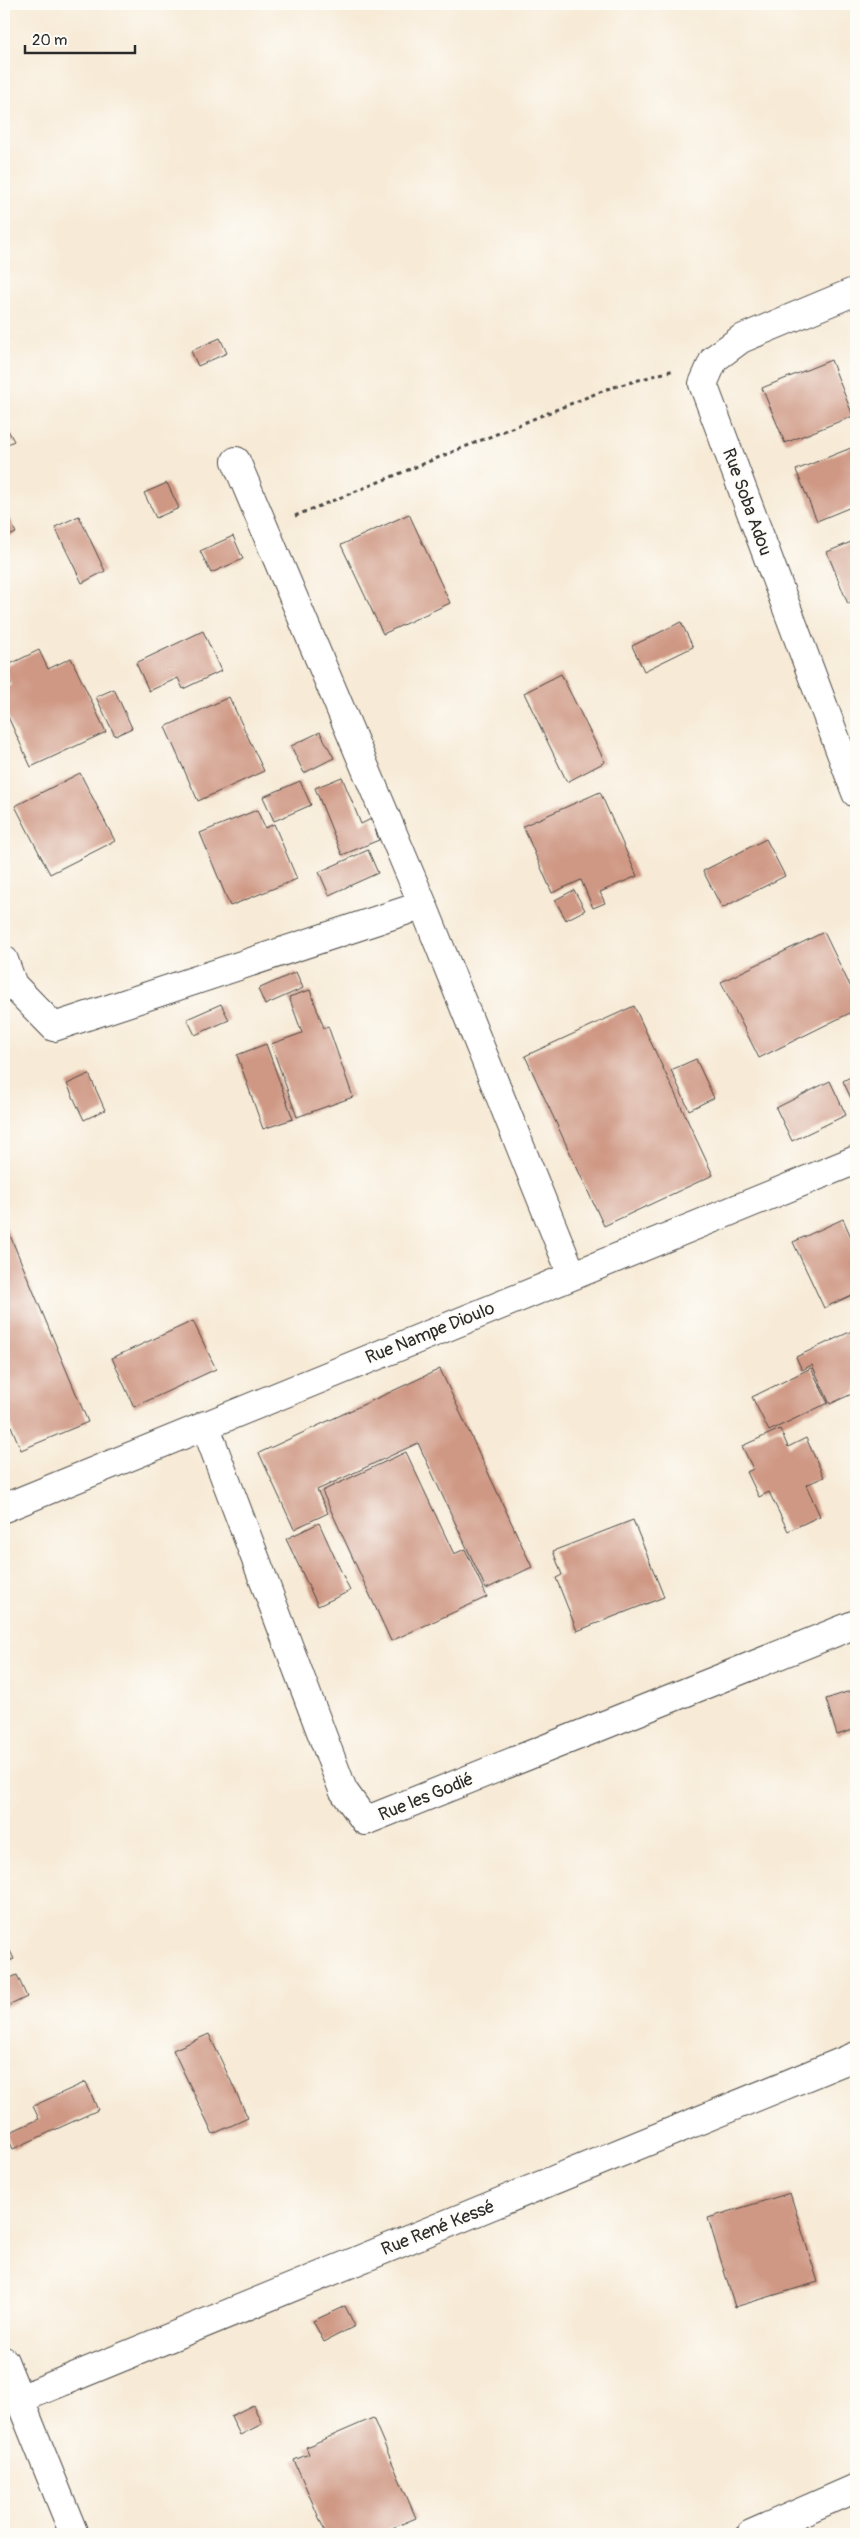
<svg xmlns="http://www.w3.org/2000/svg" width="860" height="2538" viewBox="0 0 860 2538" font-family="Pangolin,sans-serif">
	<rect width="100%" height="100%" fill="#fdfcf7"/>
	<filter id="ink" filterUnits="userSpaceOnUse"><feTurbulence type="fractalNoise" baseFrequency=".02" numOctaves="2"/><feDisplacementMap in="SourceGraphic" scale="10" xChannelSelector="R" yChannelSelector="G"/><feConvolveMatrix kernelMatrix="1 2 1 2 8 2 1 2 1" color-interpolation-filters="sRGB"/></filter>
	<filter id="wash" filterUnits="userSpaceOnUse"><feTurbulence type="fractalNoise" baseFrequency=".0096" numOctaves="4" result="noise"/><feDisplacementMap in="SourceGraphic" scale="20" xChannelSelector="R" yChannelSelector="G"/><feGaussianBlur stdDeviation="1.12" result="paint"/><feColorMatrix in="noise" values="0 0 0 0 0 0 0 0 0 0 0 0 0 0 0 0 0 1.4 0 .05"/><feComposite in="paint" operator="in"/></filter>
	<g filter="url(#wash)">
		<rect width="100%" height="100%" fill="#f7ead6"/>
		<g id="blocks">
			<path fill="#cf9884" d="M220 338 227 353 198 366 191 351Z
				M831 360 853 416 785 443 762 388Z
				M4 423 14 441 4 446Z
				M856 446V505L817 521 796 470Z
				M167 483 179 508 156 518 144 493Z
				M4 507 16 533 4 538Z
				M409 514 450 603 383 634 341 545Z
				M79 516 105 571 82 583 55 527Z
				M233 536 243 559 211 573 200 551Z
				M856 540V601L848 604 827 552Z
				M681 622 693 647 644 671 632 646Z
				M203 631 221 671 183 689 178 678 149 691 136 663Z
				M39 650 48 669 71 658 106 732 31 767 4 708V689L11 685 4 667Z
				M561 674 605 762 567 782 524 693Z
				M114 689 132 728 115 736 96 697Z
				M229 697 264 771 198 801 165 727Z
				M320 732 334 758 304 773 291 746Z
				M80 773 115 841 50 874 15 806Z
				M342 777 361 824 371 819 379 840 342 855 315 788Z
				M300 781 311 805 274 821 263 797Z
				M600 792 637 876 600 892 605 903 593 908 581 880 552 893 523 826Z
				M257 810 265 828 274 824 297 879 230 906 200 833Z
				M766 839 785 876 722 908 703 871Z
				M368 850 378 873 329 895 319 872Z
				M574 890 585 910 566 920 555 900Z
				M824 932 856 998V1010L759 1058 721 982Z
				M296 972 303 988 265 1005 258 989Z
				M310 990 324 1028 328 1026 353 1097 297 1117 271 1044 302 1033 289 997Z
				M221 1004 229 1020 195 1035 187 1019Z
				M634 1006 713 1175 604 1226 525 1056Z
				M266 1044 293 1119 263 1129 237 1055Z
				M696 1059 714 1098 689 1110 671 1070Z
				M89 1074 105 1110 84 1120 67 1084Z
				M856 1074V1109L843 1081Z
				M830 1081 846 1115 792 1141 776 1108Z
				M843 1219 856 1248V1293L824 1308 793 1242Z
				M4 1221 88 1422 21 1450 4 1409Z
				M193 1321 216 1369 134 1407 112 1358Z
				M856 1329V1392L830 1404 812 1365 802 1370 796 1357Z
				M811 1368 828 1403 769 1431 752 1397Z
				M440 1369 532 1567 486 1589 418 1443 317 1490 328 1513 294 1529 259 1453Z
				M780 1429 788 1447 806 1438 824 1477 806 1485 820 1516 788 1531 769 1492 759 1497 747 1472 753 1469 742 1446Z
				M406 1452 454 1554 465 1549 487 1597 391 1641 322 1491Z
				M633 1520 664 1597 577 1631 556 1578 562 1575 553 1551Z
				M319 1523 350 1591 318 1606 286 1539Z
				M856 1689V1729L837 1735 826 1699Z
				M4 1938 14 1959 4 1963Z
				M17 1975 27 1997 4 2008V1981Z
				M209 2034 248 2118 213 2134 173 2050Z
				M86 2082 98 2110 13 2149 6 2134 39 2119 33 2106Z
				M790 2193 818 2282 735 2307 708 2218Z
				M345 2306 355 2326 324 2342 313 2321Z
				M253 2405 262 2424 240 2435 231 2416Z
				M373 2418 416 2518 378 2534H326L294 2460 309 2454 306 2447Z"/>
		</g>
	</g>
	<g filter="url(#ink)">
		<use href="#blocks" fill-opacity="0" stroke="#4a4845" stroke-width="1"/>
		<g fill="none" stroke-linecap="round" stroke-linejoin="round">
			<g stroke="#4a4845" stroke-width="30">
				<path id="minor" d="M856 291 741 339 714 359 703 384 856 793
					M236 461 423 905 572 1275
					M4 960 13 985 54 1027 423 905
					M205 1425 343 1790 365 1821 856 1624
					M4 1508 856 1160
					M4 2361 74 2534
					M20 2399 856 2056
					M751 2534 856 2488"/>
			</g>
			<path stroke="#4a4845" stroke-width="3" stroke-dasharray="4 4" stroke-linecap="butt" d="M295 516 607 389 674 370"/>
			<use href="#minor" stroke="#fff" stroke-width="28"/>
		</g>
	</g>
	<g text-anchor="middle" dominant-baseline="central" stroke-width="4" stroke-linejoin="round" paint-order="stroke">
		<g font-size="18" fill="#2b2b2b" stroke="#fdfcf7">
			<text transform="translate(747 502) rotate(70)">Rue Soba Adou</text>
			<text transform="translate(430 1333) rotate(-22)">Rue Nampe Dioulo</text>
			<text transform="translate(426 1797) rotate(-22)">Rue les Godié</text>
			<text transform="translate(438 2228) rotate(-22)">Rue René Kessé</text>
		</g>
	</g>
	<rect width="860" height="2538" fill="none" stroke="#fdfcf7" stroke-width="20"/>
	<path d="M25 45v8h110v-8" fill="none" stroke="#2b2b2b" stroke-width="2.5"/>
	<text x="32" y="45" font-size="15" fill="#2b2b2b" stroke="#fdfcf7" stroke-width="4" paint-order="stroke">20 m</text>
</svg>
